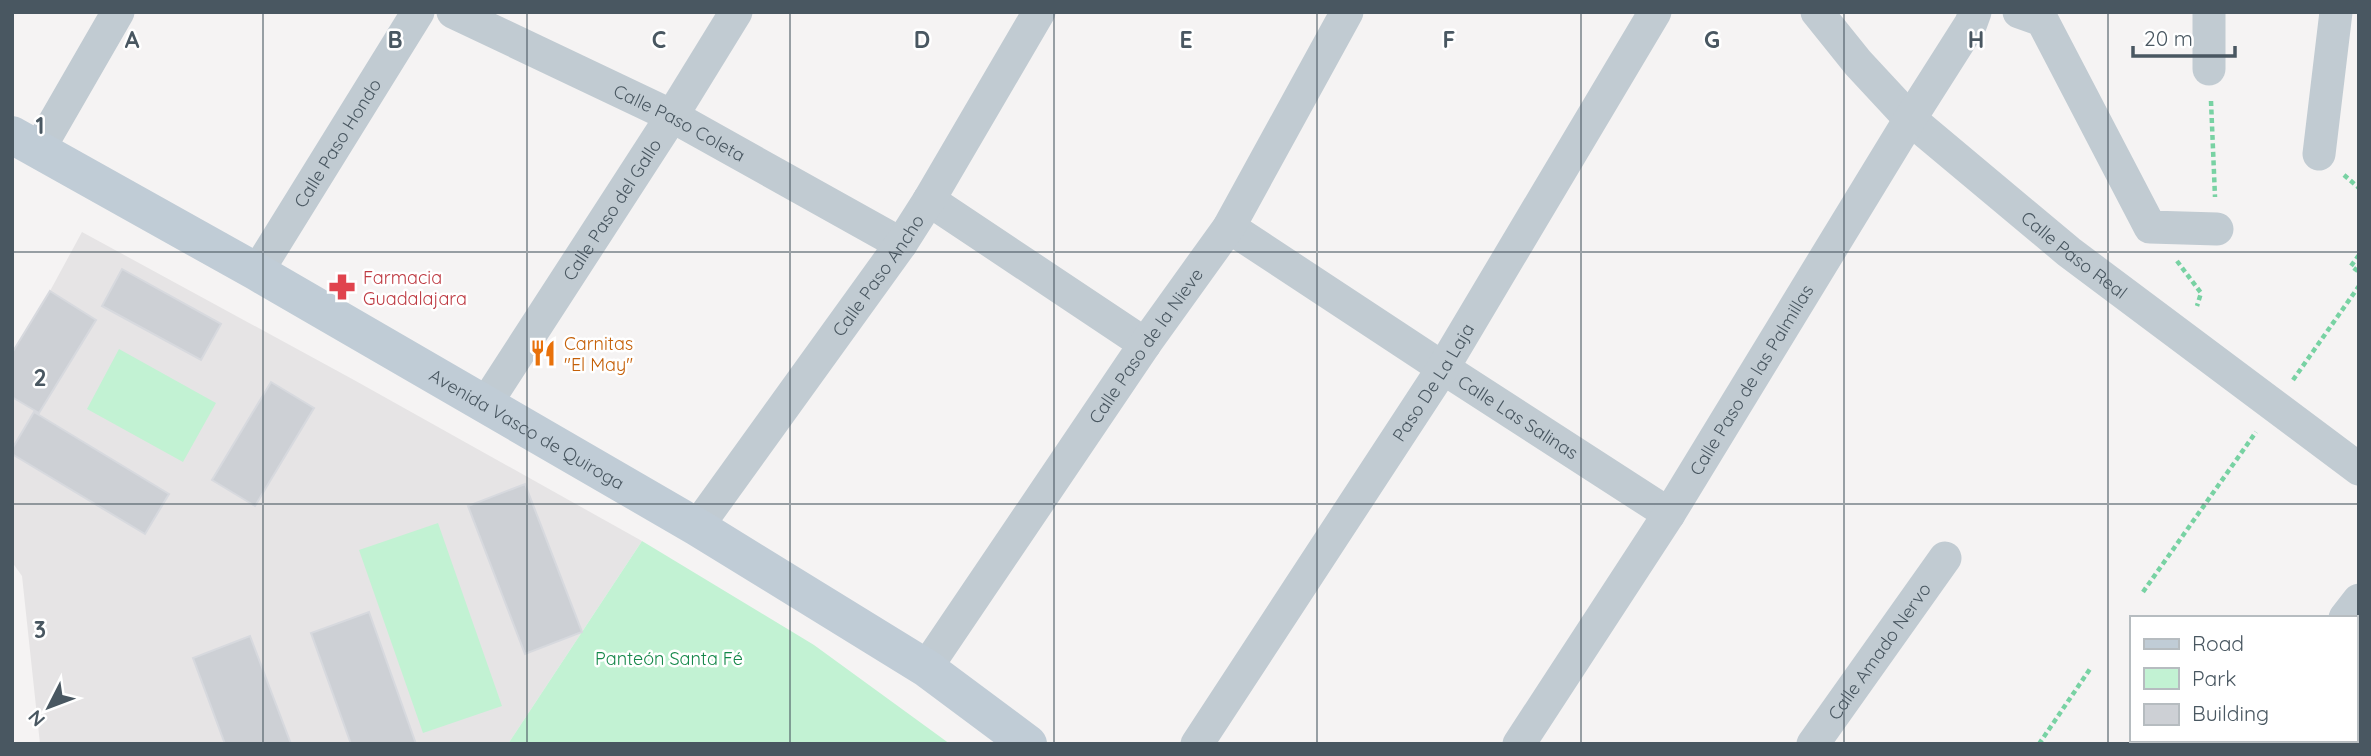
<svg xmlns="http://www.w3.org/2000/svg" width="2371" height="756" viewBox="0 0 2371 756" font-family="Quicksand,sans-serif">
	<rect width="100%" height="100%" fill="#f5f3f3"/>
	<path fill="#e6e4e5" d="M82 232 354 380 642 541 508 744H40L22 576 12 562V353L50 291Z"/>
	<path fill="#c2f2d3" d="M119 349 216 403 183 462 87 409Z
		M438 523 502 706 423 733 359 550Z
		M642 541 814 645 950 744H508Z"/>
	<path fill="#cdd0d5" stroke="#d7d9de" stroke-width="2" d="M122 269 221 324 201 360 102 306Z
		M50 291 96 320 39 413 12 397V353Z
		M271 382 314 408 255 506 212 480Z
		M34 412 169 494 145 534 12 454V449Z
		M525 484 582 632 525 654 468 506Z
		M369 612 416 744H351L311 633Z
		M250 636 291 744H225L193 658Z"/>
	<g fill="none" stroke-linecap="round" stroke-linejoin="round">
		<path stroke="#78d2a3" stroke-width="4.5" stroke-dasharray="5 3.5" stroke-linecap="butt" d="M2211 101 2215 197
			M2344 175 2359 188
			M2359 255 2351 266 2359 272
			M2177 261 2201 293 2197 306
			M2293 380 2359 286
			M2143 592 2256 432
			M2039 744 2090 669"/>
		<g stroke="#c1cbd2" stroke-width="33">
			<path id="s1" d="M453 12 672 116 901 244"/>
			<path id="s2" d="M1817 12 1858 63 1910 119 2069 252 2359 469"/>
			<path d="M2019 12 2042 20 2150 227 2217 229"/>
			<path d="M2209 12V69"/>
			<path d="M39 149 118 12"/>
			<path d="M2319 154 2336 12"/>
			<path d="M929 200 1145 344"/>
			<path id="s3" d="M1229 227 1443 368 1669 514"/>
			<path id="s4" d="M257 272 418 12"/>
			<path id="s5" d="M485 405 672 116 736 12"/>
			<path id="s6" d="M697 527 901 244 929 200 1039 12"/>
			<path d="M2345 618 2359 600"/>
			<path id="s7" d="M926 668 1145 344 1229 227 1347 12"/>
			<path id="s8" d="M1197 744 1443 368 1655 12"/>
			<path id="s9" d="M1519 744 1669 514 1910 119 1971 23 1975 12"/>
			<path id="s10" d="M1813 744 1945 558"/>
			<path d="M2249 744 2252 740"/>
		</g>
		<path stroke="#c0ccd6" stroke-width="38" id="s11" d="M12 135 257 272 697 527 926 668 1028 744"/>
	</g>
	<path fill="none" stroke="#495761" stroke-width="2" stroke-opacity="0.55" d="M263 12V744M527 12V744M790 12V744M1054 12V744M1317 12V744M1581 12V744M1844 12V744M2108 12V744M12 252H2359M12 504H2359"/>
	<defs>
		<g id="pharmacy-bare" transform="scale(2.1)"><path d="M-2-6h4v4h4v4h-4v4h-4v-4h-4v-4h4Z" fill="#e0444e" stroke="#fff" stroke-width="2.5" paint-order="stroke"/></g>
		<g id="restaurant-bare" transform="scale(2.1)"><path d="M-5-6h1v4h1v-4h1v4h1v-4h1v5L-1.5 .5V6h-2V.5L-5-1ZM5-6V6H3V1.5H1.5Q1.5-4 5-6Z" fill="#e8710a" stroke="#fff" stroke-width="2.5" paint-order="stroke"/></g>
	</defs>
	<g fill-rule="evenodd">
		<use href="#pharmacy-bare" x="342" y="287"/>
		<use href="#restaurant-bare" x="543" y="353"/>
	</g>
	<g text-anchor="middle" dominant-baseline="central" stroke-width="5" stroke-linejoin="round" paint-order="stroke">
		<g font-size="18" fill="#495761" stroke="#fff">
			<text stroke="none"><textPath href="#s1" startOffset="252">Calle Paso Coleta</textPath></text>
			<text stroke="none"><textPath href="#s4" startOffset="152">Calle Paso Hondo</textPath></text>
			<text stroke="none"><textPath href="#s5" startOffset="233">Calle Paso del Gallo</textPath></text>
			<text stroke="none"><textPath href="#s2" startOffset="355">Calle Paso Real</textPath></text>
			<text stroke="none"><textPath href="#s6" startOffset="310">Calle Paso Ancho</textPath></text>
			<text stroke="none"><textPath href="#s7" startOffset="390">Calle Paso de la Nieve</textPath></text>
			<text stroke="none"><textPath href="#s9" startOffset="432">Calle Paso de las Palmillas</textPath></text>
			<text stroke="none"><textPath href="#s8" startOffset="432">Paso De La Laja</textPath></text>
			<text stroke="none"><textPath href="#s3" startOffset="346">Calle Las Salinas</textPath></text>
			<text stroke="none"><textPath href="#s11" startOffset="593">Avenida Vasco de Quiroga</textPath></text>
			<text stroke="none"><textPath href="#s10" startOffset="114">Calle Amado Nervo</textPath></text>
		</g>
		<g font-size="18" fill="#be3a42" stroke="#fff" text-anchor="start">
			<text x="363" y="277">Farmacia<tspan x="363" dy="21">Guadalajara</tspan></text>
		</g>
		<g font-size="18" fill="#c56008" stroke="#fff" text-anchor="start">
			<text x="564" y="343">Carnitas<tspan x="564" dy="21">"El May"</tspan></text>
		</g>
		<g font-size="18" fill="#15884a" stroke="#fff">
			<text x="669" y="658">Panteón Santa Fé</text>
		</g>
	</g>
	<g font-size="23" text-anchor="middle" font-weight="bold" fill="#495761" stroke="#fff" stroke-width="5" stroke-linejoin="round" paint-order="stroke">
		<text x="132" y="48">A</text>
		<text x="395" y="48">B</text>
		<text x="659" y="48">C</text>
		<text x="922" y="48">D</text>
		<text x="1186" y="48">E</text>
		<text x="1449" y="48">F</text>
		<text x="1712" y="48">G</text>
		<text x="1976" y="48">H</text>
		<text x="40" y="134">1</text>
		<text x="40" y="386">2</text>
		<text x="40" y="638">3</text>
	</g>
	<rect width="2371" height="756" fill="none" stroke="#495761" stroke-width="28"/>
	<rect x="2130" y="616" width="228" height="126" fill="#ffffff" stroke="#b6bcc0" stroke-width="2"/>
	<rect x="2144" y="639" width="35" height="10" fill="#c0ccd6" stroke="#b6bcc0" stroke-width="2"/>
	<text x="2192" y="651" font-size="21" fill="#495761">Road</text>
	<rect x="2144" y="668" width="35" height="21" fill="#c2f2d3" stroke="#b6bcc0" stroke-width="2"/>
	<text x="2192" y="686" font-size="21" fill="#495761">Park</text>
	<rect x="2144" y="704" width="35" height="21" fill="#cdd0d5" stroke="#b6bcc0" stroke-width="2"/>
	<text x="2192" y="721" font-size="21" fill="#495761">Building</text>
	<g transform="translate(49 707) rotate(228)" stroke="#ffffff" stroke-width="5" paint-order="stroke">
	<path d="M0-5L12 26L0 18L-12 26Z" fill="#495761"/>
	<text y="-10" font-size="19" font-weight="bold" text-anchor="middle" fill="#495761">N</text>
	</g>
	<path d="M2133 46v10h102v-10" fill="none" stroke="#495761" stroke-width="3.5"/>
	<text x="2144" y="46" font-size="21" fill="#495761" stroke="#ffffff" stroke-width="5" paint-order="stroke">20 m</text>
</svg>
